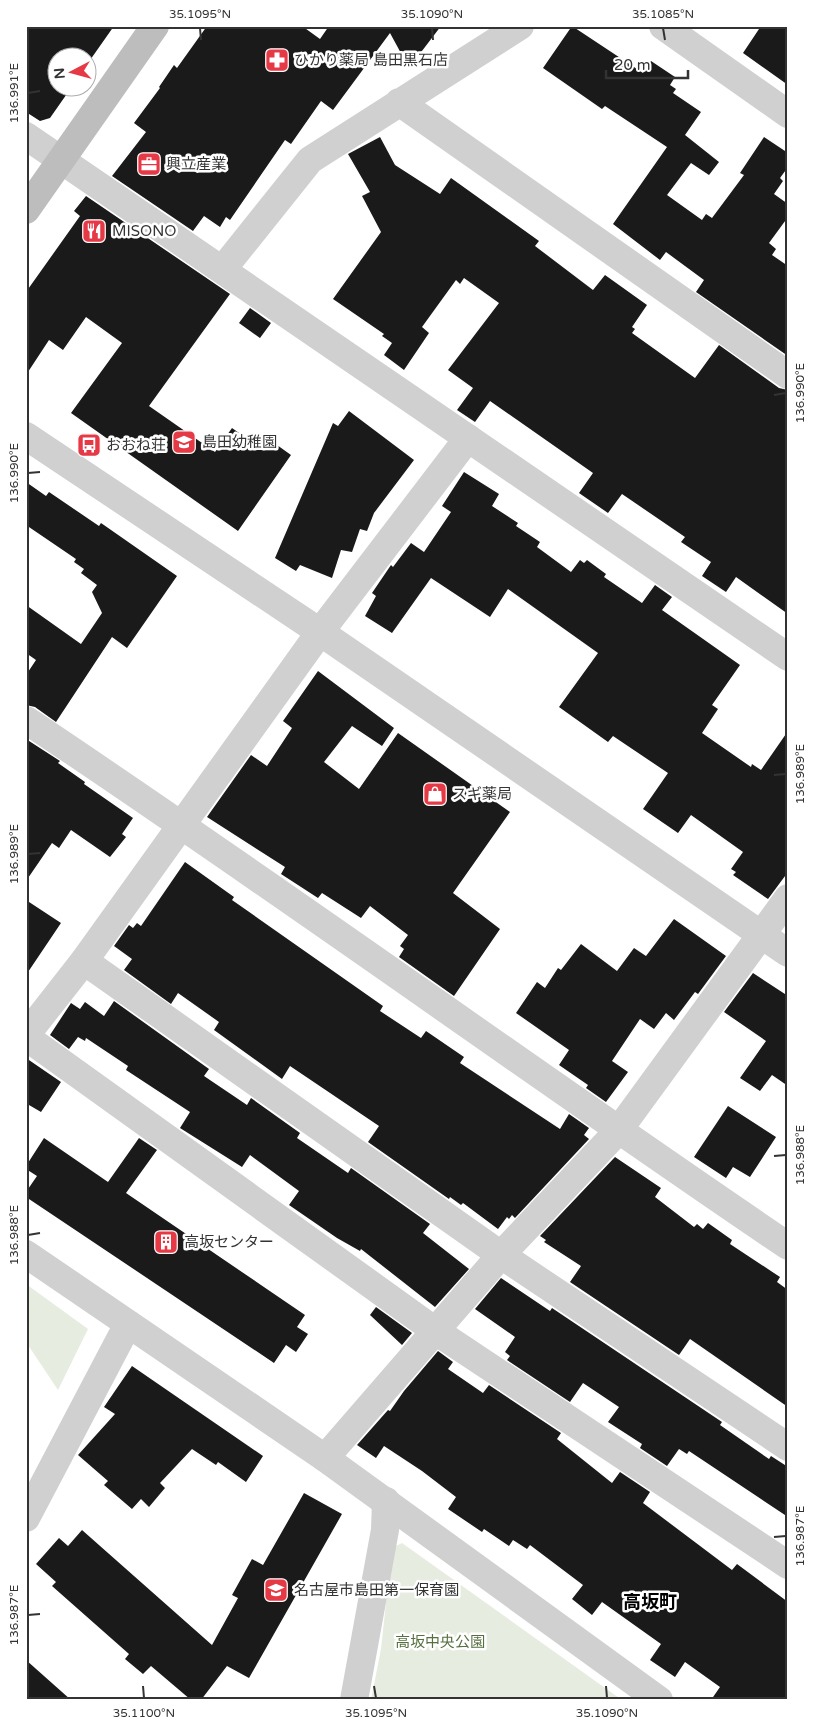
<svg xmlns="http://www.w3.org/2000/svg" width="814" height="1726" viewBox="0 0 814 1726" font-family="'Varela Round','Noto Sans JP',sans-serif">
	<rect width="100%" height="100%" fill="#fff"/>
	<path fill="#e6ecdf" d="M26 1284 88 1329 58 1390 26 1342Z
		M402 1543 622 1700H371L381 1649 392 1548Z"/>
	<path fill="#1a1a1a" d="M26 26H114L88 63V58H58V88H71L50 118 40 121 26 112Z
		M207 26H302L320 39 329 26H441L409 68 390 33 333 110 321 101 291 144 285 140 230 220 226 217 220 227 204 216 193 231 112 176 146 132 134 123 160 88 159 87 174 65 177 68Z
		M572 26 643 73 651 61 675 77 670 85 676 89 673 93 701 112 685 135 719 162 709 175 691 163 667 195 702 220 706 214 712 218 744 175 740 173 764 137 788 153V167L780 178 783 181 774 194 788 204V217L769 243 776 249 772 255 788 266V356L696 292 704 280 666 252 660 260 613 224 667 147 605 106 602 109 543 68Z
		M761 26H788V85L743 53Z
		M380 137 395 165 440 194 451 178 539 241 535 246 593 290 605 275 647 305 632 327 635 329 632 333 695 378 719 345 779 388 788 390V614L736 577 726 592 702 576 711 562 681 542 685 537 622 494 608 513 579 493 593 473 490 401 475 422 457 410 473 388 448 370 499 303 464 278 460 284 456 280 422 327 429 333 404 370 384 355 392 343 382 336 384 334 333 299 381 232 362 196 370 192 348 154Z
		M86 196 230 294 149 406 215 452 232 428 263 450 270 440 291 455 238 531 71 413 122 343 86 317 63 350 49 340 26 375V292L80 216 74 211Z
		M250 308 271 323 260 338 239 323Z
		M349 411 414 460 374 513 367 531 360 529 352 552 341 550 332 578 300 565 296 571 275 558 333 423 338 426Z
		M464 472 499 494 492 506 518 523 516 526 540 542 537 547 571 572 580 560 584 563 587 560 606 574 604 577 642 603 655 585 672 597 662 610 740 665 712 705 718 709 702 733 751 767 752 764 761 770 788 731V872L768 899 733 875 736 872 731 869 743 852 691 815 678 833 643 809 668 773 613 736 608 742 559 707 598 653 508 589 490 617 431 578 392 633 365 616 376 596 372 593 391 565 393 567 411 543 424 552 451 512 442 506Z
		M26 482 46 496 49 492 99 526 101 523 177 576 127 648 112 637 56 722 35 707 26 705V675L36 660 26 653V605L81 644 102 613 92 592 97 585 81 573 84 569 74 562 76 559 26 525Z
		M318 671 394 728 382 746 352 726 324 762 359 789 398 733 510 812 453 893 500 929 454 996 399 957 404 949 400 946 408 935 370 906 361 918 322 893 318 898 281 874 285 867 207 817 251 755 267 766 292 728 283 721Z
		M26 739 60 761 58 763 85 782 84 784 133 818 122 834 126 837 110 857 71 830 59 848 52 843 26 881Z
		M185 862 234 897 232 900 383 1006 380 1011 421 1038 426 1031 464 1057 460 1063 560 1129 569 1114 589 1128 584 1135 589 1139 515 1218 512 1215 509 1219 507 1217 498 1229 463 1203 461 1205 450 1197 449 1199 368 1142 379 1126 290 1066 282 1079 214 1030 219 1022 178 993 171 1004 124 970 132 959 114 946 129 925 133 928 137 923 141 926Z
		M26 900 61 923 26 975Z
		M674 919 726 956 698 994 695 992 674 1020 666 1013 654 1029 640 1019 612 1061 628 1072 606 1102 586 1088 588 1085 559 1065 569 1050 516 1013 537 982 545 988 558 968 561 970 581 944 617 971 634 948 646 956Z
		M753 973 788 996V1086L772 1075 760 1091 740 1078 766 1041 724 1012Z
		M114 1001 209 1069 204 1076 247 1105 251 1098 300 1133 297 1138 348 1173 351 1168 430 1224 423 1233 469 1269 435 1307 361 1249 360 1251 337 1238 289 1205 299 1191 250 1155 242 1167 180 1128 190 1112 126 1070 128 1066 86 1038 85 1041 78 1037 69 1049 50 1035 71 1003 80 1009 85 1002 104 1016Z
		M26 1058 61 1082 41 1112 29 1105 26 1109Z
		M728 1106 776 1137 750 1177 733 1167 726 1178 694 1157Z
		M44 1138 108 1182 139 1138 157 1150 126 1193 305 1315 297 1327 308 1334 296 1352 286 1345 274 1363 26 1197V1192L37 1176 26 1169V1166Z
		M615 1157 661 1188 655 1197 694 1227 697 1224 703 1229 708 1223 732 1240 730 1244 780 1277 777 1282 788 1290V1407L690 1339 679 1355 570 1282 581 1266 544 1242 546 1240 540 1236Z
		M501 1278 550 1311 552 1308 722 1422 720 1425 769 1459 771 1456 788 1467V1517L689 1451 687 1454 679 1449 667 1466 640 1448 642 1444 608 1422 619 1407 583 1383 570 1402 507 1360 510 1356 505 1352 515 1337 475 1309Z
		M376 1307 412 1333 402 1345 370 1315Z
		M438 1351 453 1362 448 1369 483 1393 489 1385 561 1433 557 1439 612 1483 620 1472 650 1492 643 1503 732 1570 737 1564 788 1602V1700H711L720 1687 685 1662 675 1677 650 1660 661 1644 602 1602 592 1615 572 1599 583 1585 530 1545 527 1549 513 1540 509 1546 484 1529 482 1532 448 1509 456 1497 422 1471 384 1446 376 1458 357 1445 388 1410 390 1411 404 1391Z
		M132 1366 263 1456 246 1482 218 1462 216 1465 192 1449 160 1483 165 1488 149 1507 141 1499 132 1509 104 1485 108 1481 78 1455 115 1414 104 1407Z
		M304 1493 342 1514 249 1678 227 1666 201 1700H191L151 1666 143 1674 125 1659 129 1654 52 1586 56 1582 36 1564 59 1538 68 1546 82 1530 212 1645 238 1598 232 1595 252 1559 263 1565Z
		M26 1660 71 1700H26Z"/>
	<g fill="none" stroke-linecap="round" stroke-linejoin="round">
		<path stroke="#d0d0d0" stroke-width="28" d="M663 26 788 114
			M399 102 788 375
			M26 136 788 657
			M222 270 310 160 520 26
			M26 720C283 891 532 1073 788 1246
			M84 961 501 1255 788 1447
			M26 1037 437 1332 788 1565
			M325 1458 501 1255 618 1131 788 898
			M26 1518 128 1324
			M354 1700 385 1530 386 1501"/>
		<path stroke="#d0d0d0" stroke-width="28" d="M26 436 320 632 788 953
			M26 1035 84 961 320 632 468 438
			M26 1254 325 1458 659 1700"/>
		<path stroke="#bdbdbd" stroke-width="28" d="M26 210 155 26"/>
	</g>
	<path fill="none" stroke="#333" stroke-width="2" d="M200 28 201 40M432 28 433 40M663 28 665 40M28 93 40 91M774 395 786 393M28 473 40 472M774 775 786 774M28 854 40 853M774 1156 786 1155M28 1235 40 1233M774 1537 786 1536M28 1615 40 1614M143 1686 144 1698M374 1686 376 1698M606 1686 607 1698"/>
	<defs>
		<g id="pharmacy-square" transform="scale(1.25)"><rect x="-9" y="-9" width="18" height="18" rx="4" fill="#e63946" stroke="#fff"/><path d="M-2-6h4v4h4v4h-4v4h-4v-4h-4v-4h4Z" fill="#fff"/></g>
		<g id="office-square" transform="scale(1.25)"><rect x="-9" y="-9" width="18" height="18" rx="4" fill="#e63946" stroke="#fff"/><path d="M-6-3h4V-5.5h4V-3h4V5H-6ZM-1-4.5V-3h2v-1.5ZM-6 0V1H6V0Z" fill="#fff"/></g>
		<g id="restaurant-square" transform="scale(1.25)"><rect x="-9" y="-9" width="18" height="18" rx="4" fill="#e63946" stroke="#fff"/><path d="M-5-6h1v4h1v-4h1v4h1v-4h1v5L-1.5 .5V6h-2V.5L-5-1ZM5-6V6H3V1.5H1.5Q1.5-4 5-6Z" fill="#fff"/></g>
		<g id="school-square" transform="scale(1.25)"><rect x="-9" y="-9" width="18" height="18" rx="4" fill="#e63946" stroke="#fff"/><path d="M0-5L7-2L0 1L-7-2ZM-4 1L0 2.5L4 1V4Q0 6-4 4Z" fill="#fff"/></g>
		<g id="bus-square" transform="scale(1.25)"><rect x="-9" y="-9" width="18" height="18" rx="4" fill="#e63946" stroke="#fff"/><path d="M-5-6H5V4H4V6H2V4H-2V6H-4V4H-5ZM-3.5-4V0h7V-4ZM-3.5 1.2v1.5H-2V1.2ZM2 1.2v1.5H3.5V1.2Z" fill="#fff"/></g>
		<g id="shop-square" transform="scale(1.25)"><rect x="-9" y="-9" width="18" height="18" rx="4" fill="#e63946" stroke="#fff"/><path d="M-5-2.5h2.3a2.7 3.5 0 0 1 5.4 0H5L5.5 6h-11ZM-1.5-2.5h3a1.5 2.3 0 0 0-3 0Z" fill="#fff"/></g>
		<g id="building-square" transform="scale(1.25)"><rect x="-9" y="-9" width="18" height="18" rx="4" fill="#e63946" stroke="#fff"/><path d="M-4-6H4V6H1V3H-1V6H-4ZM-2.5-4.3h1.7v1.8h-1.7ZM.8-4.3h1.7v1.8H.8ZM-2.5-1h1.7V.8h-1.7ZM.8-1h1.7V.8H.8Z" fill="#fff"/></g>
	</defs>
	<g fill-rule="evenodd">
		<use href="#pharmacy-square" x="277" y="60"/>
		<use href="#office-square" x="149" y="164"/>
		<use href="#restaurant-square" x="94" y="231"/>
		<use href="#school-square" x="184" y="442"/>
		<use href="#bus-square" x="89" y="445"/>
		<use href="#shop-square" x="435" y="794"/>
		<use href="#building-square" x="166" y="1242"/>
		<use href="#school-square" x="276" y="1590"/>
	</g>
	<g text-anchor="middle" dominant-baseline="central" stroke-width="5" stroke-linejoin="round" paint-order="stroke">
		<g font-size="15" fill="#333" stroke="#fff" text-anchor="start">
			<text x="294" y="60">ひかり薬局 島田黒石店</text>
			<text x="166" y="164">興立産業</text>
			<text x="112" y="231">MISONO</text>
			<text x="202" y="442">島田幼稚園</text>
			<text x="106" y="445">おおね荘</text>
			<text x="452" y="794">スギ薬局</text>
			<text x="184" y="1242">高坂センター</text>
			<text x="294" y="1590">名古屋市島田第一保育園</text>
		</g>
		<g font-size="15" fill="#56703f" stroke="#fff">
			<text x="440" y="1642">高坂中央公園</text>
		</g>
		<g font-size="18" font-weight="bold" fill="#000" stroke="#fff">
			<text x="650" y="1602">高坂町</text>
		</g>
	</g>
	<rect width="814" height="1726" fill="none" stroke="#ffffff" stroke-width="55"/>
	<g transform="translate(72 72) rotate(264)"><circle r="24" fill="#ffffff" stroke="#adadad"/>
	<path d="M0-4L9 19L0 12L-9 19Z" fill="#e63946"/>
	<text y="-8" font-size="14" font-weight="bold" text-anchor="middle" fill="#333333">N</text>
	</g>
	<path d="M606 70v8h82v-8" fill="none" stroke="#333333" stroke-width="2.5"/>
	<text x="614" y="70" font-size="15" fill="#333333" stroke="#ffffff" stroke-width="4" paint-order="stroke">20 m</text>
	<rect x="28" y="28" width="758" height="1670" fill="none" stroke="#333" stroke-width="2"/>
	<g font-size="12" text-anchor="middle" fill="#333">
		<text x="200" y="18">35.1095°N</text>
		<text x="432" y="18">35.1090°N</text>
		<text x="663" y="18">35.1085°N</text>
		<text transform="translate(14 93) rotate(-90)" y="4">136.991°E</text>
		<text transform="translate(800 393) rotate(-90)" y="4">136.990°E</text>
		<text transform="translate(14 473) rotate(-90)" y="4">136.990°E</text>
		<text transform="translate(800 774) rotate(-90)" y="4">136.989°E</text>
		<text transform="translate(14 854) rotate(-90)" y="4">136.989°E</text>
		<text transform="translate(800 1155) rotate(-90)" y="4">136.988°E</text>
		<text transform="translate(14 1235) rotate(-90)" y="4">136.988°E</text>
		<text transform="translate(800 1536) rotate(-90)" y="4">136.987°E</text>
		<text transform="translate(14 1615) rotate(-90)" y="4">136.987°E</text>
		<text x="144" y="1717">35.1100°N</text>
		<text x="376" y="1717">35.1095°N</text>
		<text x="607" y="1717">35.1090°N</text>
	</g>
</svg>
